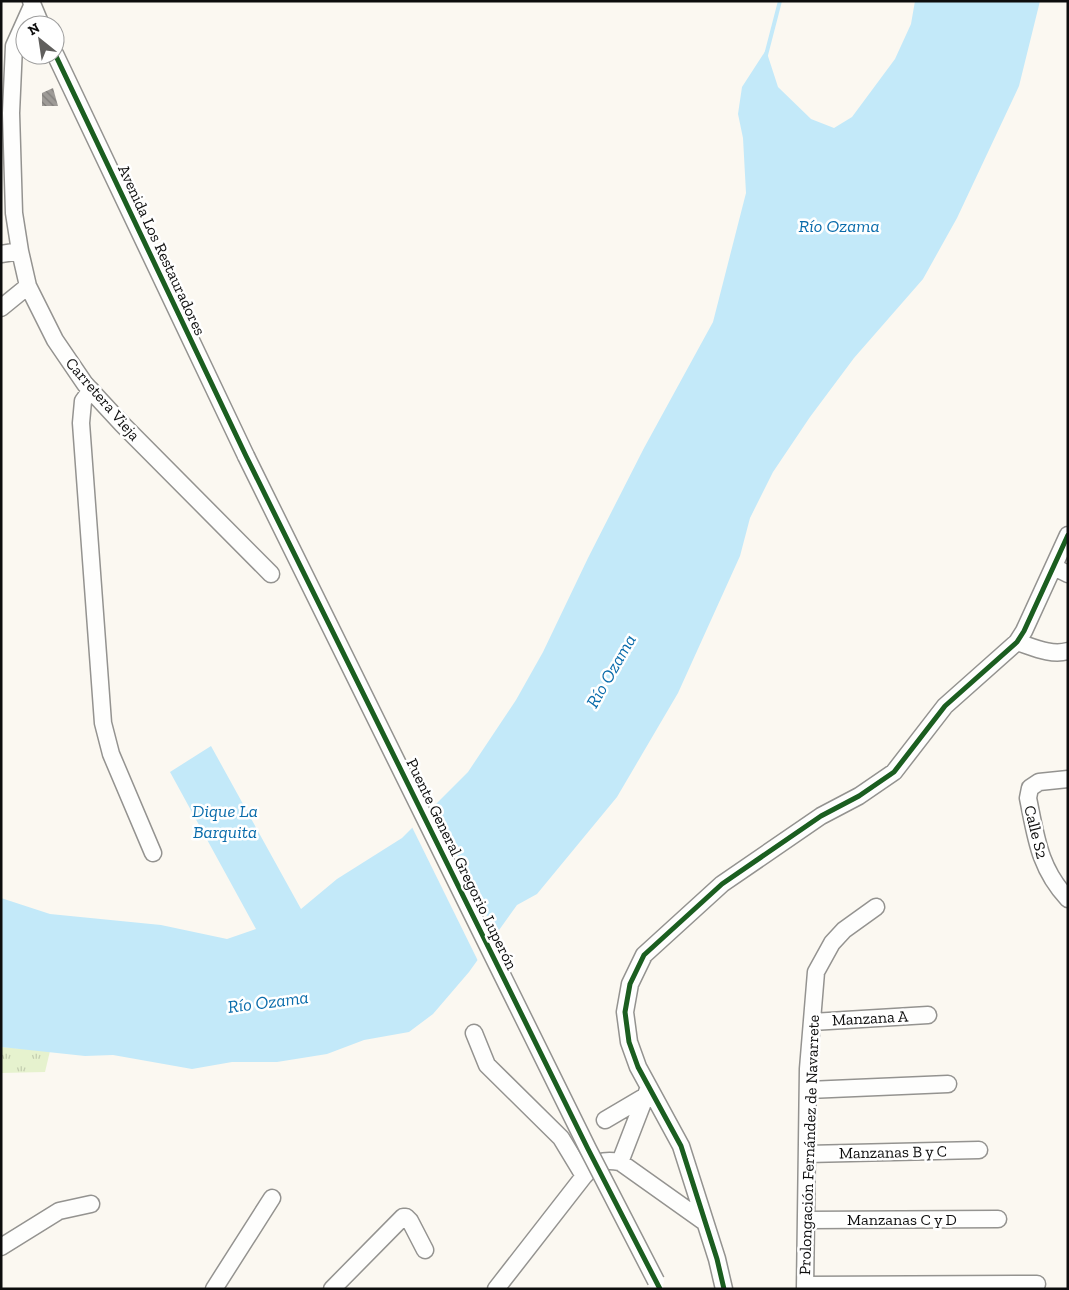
<svg xmlns="http://www.w3.org/2000/svg" width="1069" height="1290" viewBox="0 0 1069 1290" font-family="'Zilla Slab',serif">
	<defs>
		<pattern id="grass-tufts" width="24" height="20" patternUnits="userSpaceOnUse" patternTransform="scale(1.25)"><rect width="24" height="20" fill="#e6f2ce"/><path d="M3 7l-1-3M5 7V3M7 7l1-3M15 17l-1-3M17 17v-4M19 17l1-3" fill="none" stroke="#c4ceb0"/></pattern>
		<pattern id="building-back-hatch" width="6" height="6" patternUnits="userSpaceOnUse" patternTransform="scale(1.25)"><rect width="6" height="6" fill="#9e9b97"/><path d="M-1 5l2 2M0 0l6 6M5-1l2 2" fill="none" stroke="#7f7d7a"/></pattern>
	</defs>
	<rect width="100%" height="100%" fill="#fbf8f1"/>
	<path fill="url(#grass-tufts)" d="M1 1047 50 1051 45 1072 1 1073Z"/>
	<path fill="#c3e9f9" d="M915 1H1040L1019 86 957 218 923 279 854 358 810 417 773 472 750 518 740 556 678 693 617 797 537 894 517 905 469 972 433 1014 409 1032 364 1040 327 1054 277 1062H232L192 1069 113 1055 85 1056 1 1047V898L50 914 161 925 227 939 256 929 170 772 211 746 301 909 337 879 402 838 468 772 516 700 543 652 588 558 644 448 713 322 746 193 743 138 738 114 742 87 766 50 778 87 811 119 834 128 852 117 895 59 911 24Z"/>
	<path fill="#fbf8f1" d="M432 804 497 937 479 963 411 825Z"/>
	<g fill="none" stroke-linecap="round" stroke-linejoin="round">
		<path stroke="#c3e9f9" stroke-width="4" d="M766 55 780 1"/>
	</g>
	<path fill="url(#building-back-hatch)" d="M53 88 58 106H42V93Z"/>
	<g fill="none" stroke-linecap="round" stroke-linejoin="round">
		<g stroke="#949390" stroke-width="19">
			<path id="minor" d="M31 1 41 25
				M32 6 14 46 11 113 14 213 20 251 28 286 55 340 85 384 122 424 271 574
				M55 54 246 456
				M1 254 20 251
				M1 308 28 286
				M91 390 83 401 81 423 103 723 111 754 153 853
				M1054 567 1068 574
				M1017 642C1033 647 1051 656 1068 651
				M1068 779 1039 782 1030 788 1028 798C1036 837 1039 868 1068 899
				M812 1022 928 1015
				M474 1033 487 1065 561 1138 584 1176
				M808 1090 948 1084
				M605 1120 644 1097
				M807 1154 979 1150
				M620 1162 649 1087
				M806 1220 998 1219
				M1 1247 59 1211 91 1204
				M805 1285 1037 1284
				M214 1289 272 1198
				M332 1289 403 1217H406L410 1221 425 1250
				M496 1289 584 1176C597 1162 601 1159 620 1162L703 1221
				M724 1289 717 1259 681 1146 638 1067 629 1042 625 1012 630 984 644 955 722 884 821 816 859 796 894 772 945 706 1017 642 1024 631 1068 535
				M805 1289 808 1069 816 972 832 943 844 930 876 907"/>
		</g>
		<use href="#minor" stroke="#fefefd" stroke-width="16"/>
		<g stroke="#949390" stroke-width="19" stroke-linecap="butt">
			<path id="minor-bridge" d="M246 456 588 1149 656 1281"/>
		</g>
		<use href="#minor-bridge" stroke="#fefefd" stroke-width="16"/>
		<g stroke="#fff" stroke-width="8">
			<path id="cycleway" d="M55 54 246 456 588 1149 660 1289
				M724 1289 717 1259 681 1146 638 1067 629 1042 625 1012 630 984 644 955 722 884 821 816 859 796 894 772 945 706 1017 642 1024 631 1068 535"/>
		</g>
		<use href="#cycleway" stroke="#1b5e20" stroke-width="5"/>
	</g>
	<g text-anchor="middle" dominant-baseline="central" stroke-width="5" stroke-linejoin="round" paint-order="stroke">
		<g font-size="16" fill="#0d0d0d" stroke="#fff">
			<text transform="translate(162 250) rotate(65)">Avenida Los Restauradores</text>
			<text transform="translate(103 399) rotate(49)">Carretera Vieja</text>
			<text transform="translate(1036 832) rotate(76)">Calle S2</text>
			<text transform="translate(462 864) rotate(64)">Puente General Gregorio Luperón</text>
			<text transform="translate(870 1018) rotate(-3)">Manzana A</text>
			<text transform="translate(809 1145) rotate(-88)">Prolongación Fernández de Navarrete</text>
			<text transform="translate(893 1152) rotate(-1)">Manzanas B y C</text>
			<text x="902" y="1219">Manzanas C y D</text>
		</g>
		<g font-size="18" font-style="italic" fill="#0a6cab" stroke="#fff">
			<text x="839" y="226">Río Ozama</text>
			<text transform="translate(611 671) rotate(-60)">Río Ozama</text>
			<text x="225" y="811">Dique La<tspan x="225" dy="21">Barquita</tspan></text>
			<text transform="translate(268 1002) rotate(-7)">Río Ozama</text>
		</g>
	</g>
	<rect width="1069" height="1290" fill="none" stroke="#0d0d0d" stroke-width="5"/>
	<g transform="translate(40 40) rotate(330)"><circle r="24" fill="#ffffff" stroke="#9e9e9e"/>
	<path d="M0-4L9 19L0 12L-9 19Z" fill="#605f5d"/>
	<text y="-8" font-size="14" font-weight="bold" text-anchor="middle" fill="#0d0d0d">N</text>
	</g>
</svg>
